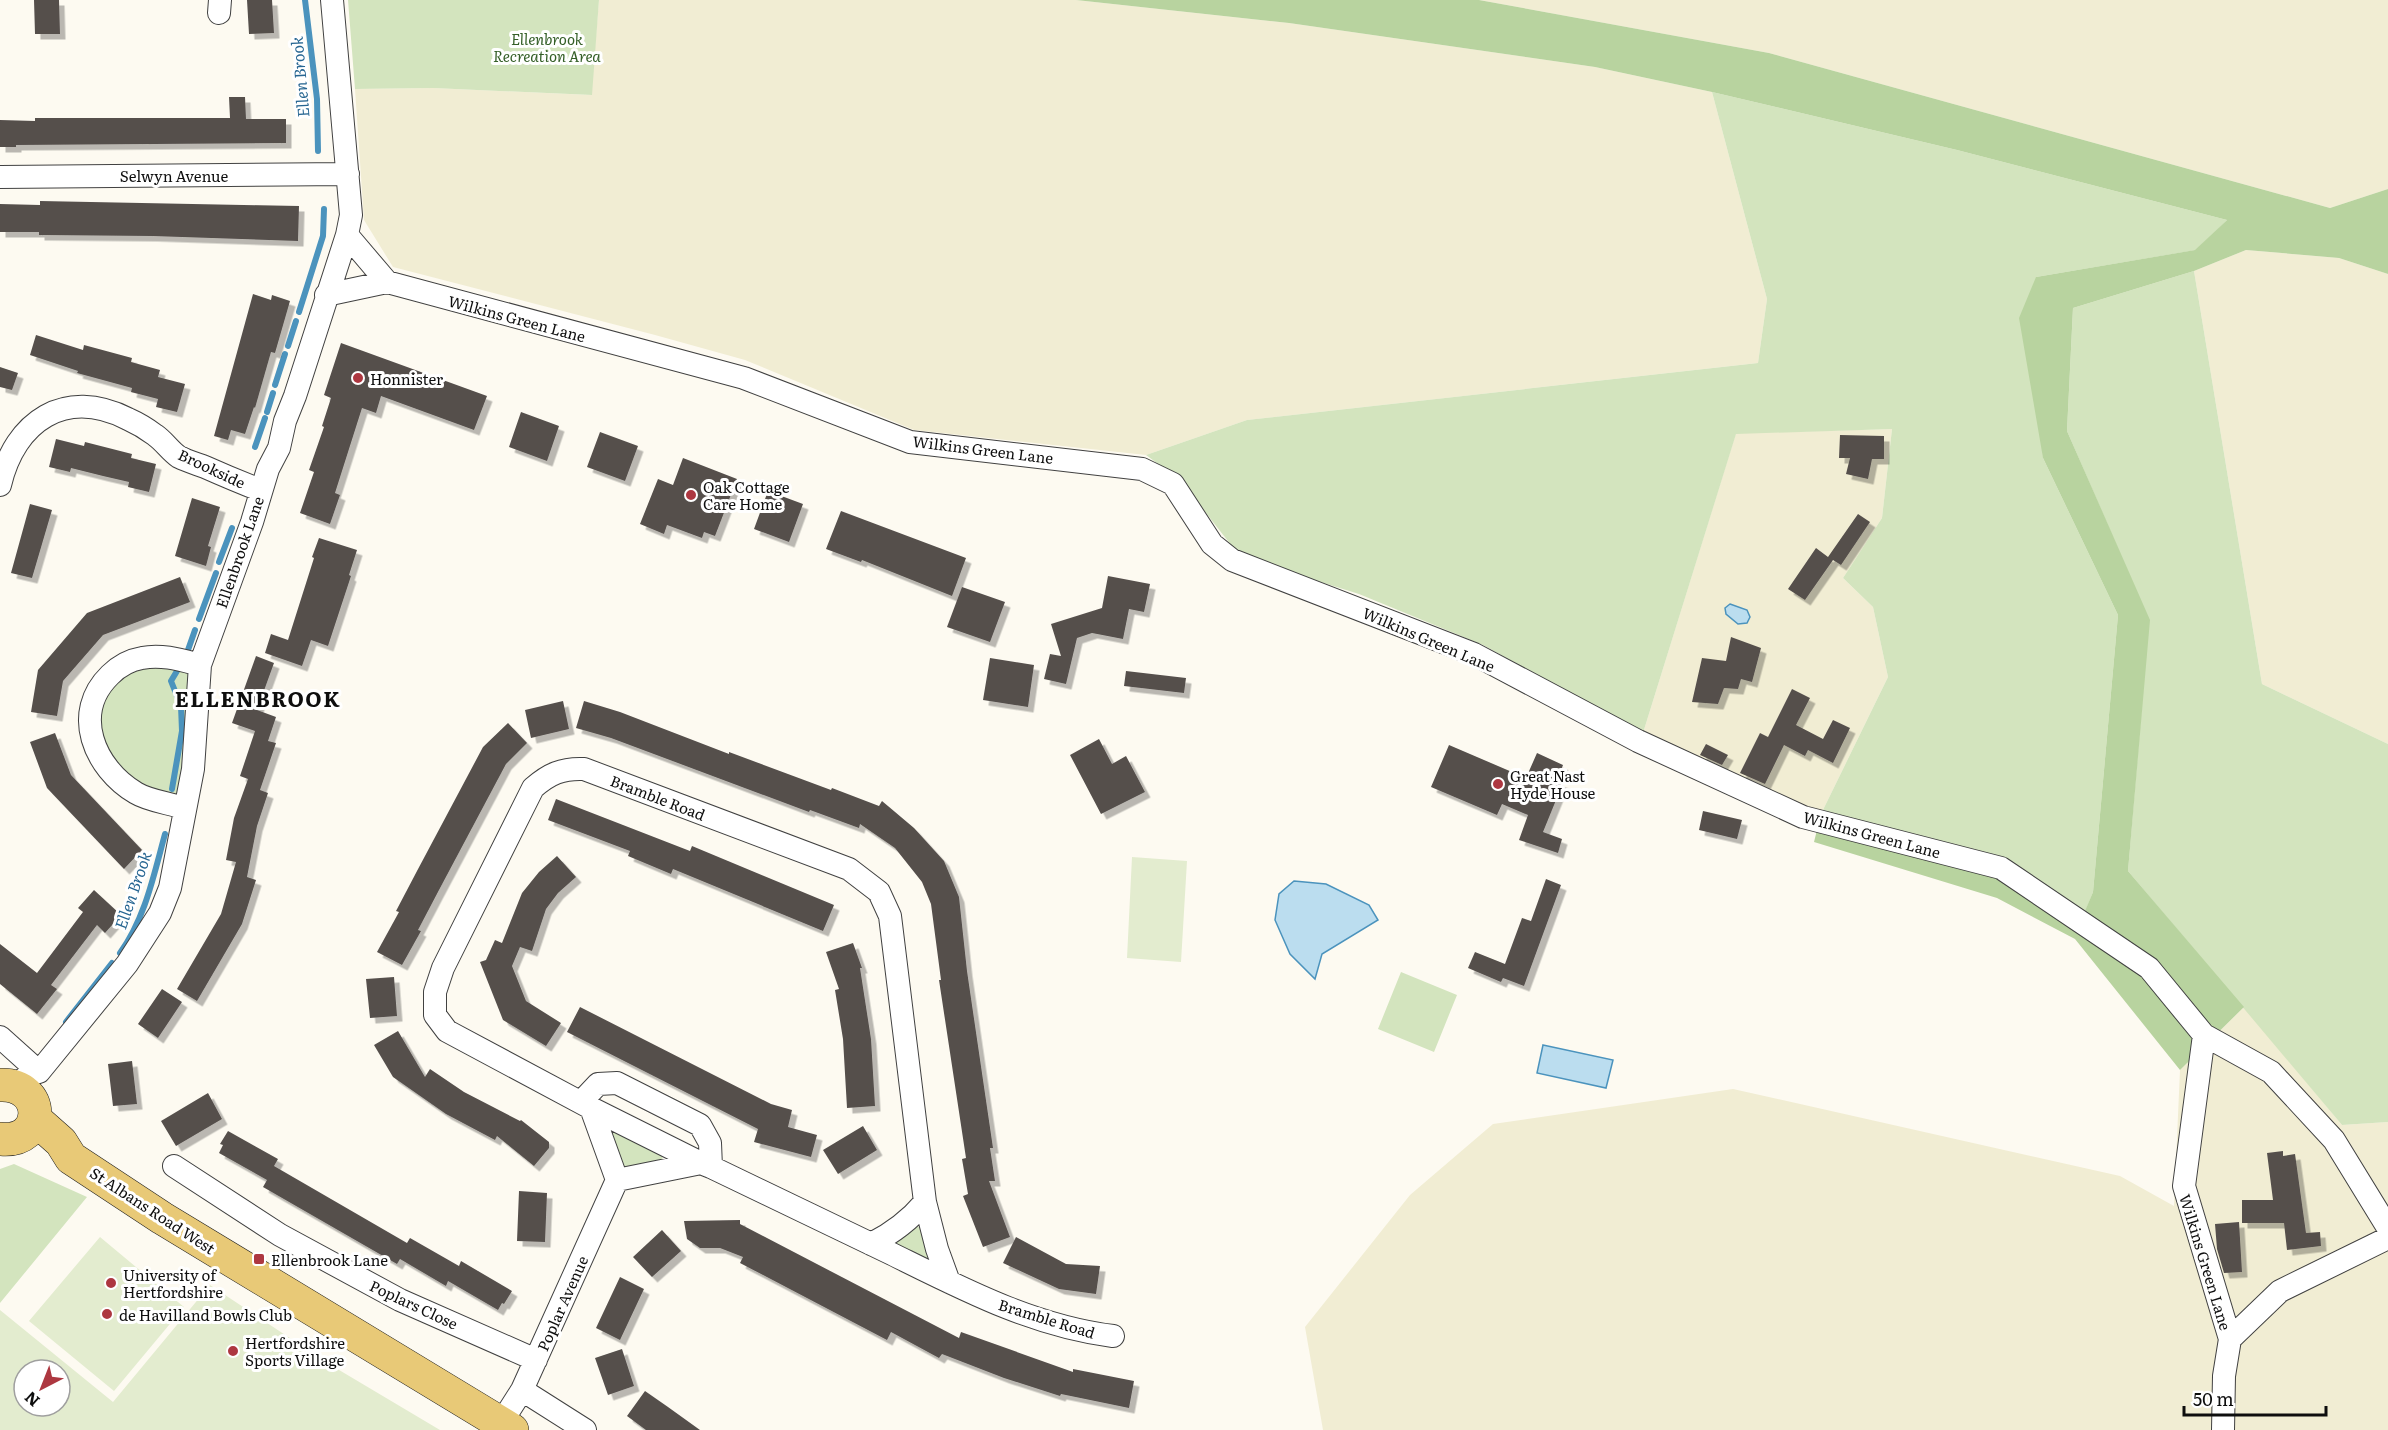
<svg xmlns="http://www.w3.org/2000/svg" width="2388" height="1430" viewBox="0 0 2388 1430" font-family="Literata,serif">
	<defs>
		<filter id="shadow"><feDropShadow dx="5.5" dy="5.5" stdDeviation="0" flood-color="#0004"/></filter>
	</defs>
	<rect width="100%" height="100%" fill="#fdfaf1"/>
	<path fill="#f1edd3" d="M599 0H1076L1289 23 1595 67 1712 92 1767 299 1758 363 1247 420 1146 455 914 430 745 360 655 335 393 267 364 220 355 89 433 88 591 95Z
		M1479 0H2388V189L2330 208 1769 53Z
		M2246 250 2339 258 2388 274V744L2262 684 2194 271Z
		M1892 429 1882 518 1843 578 1873 607 1888 677 1821 814 1643 733 1736 433Z
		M2244 1007 2342 1125 2388 1122V1430H1323L1305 1327 1410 1195 1493 1124 1733 1089 2120 1176 2174 1206 2180 1070Z"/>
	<path fill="#d3e4be" d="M348 0H599L592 95 433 88 355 89Z
		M1712 92 1957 150 2227 220 2196 250 2036 277 2043 458 2118 615 2093 892 2085 912 1821 814 1888 677 1873 607 1843 578 1882 518 1892 429 1736 434 1643 733 1483 645 1359 594 1282 570 1235 550 1180 480 1146 455 1247 420 1758 363 1767 299Z
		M2194 271 2262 684 2388 744V1122L2342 1125 2128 871 2149 620 2067 431 2073 308Z
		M130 661 200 665 184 808 103 765 92 700Z
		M1401 972 1457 995 1434 1052 1378 1029Z
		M608 1129 662 1156 663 1161 627 1170 620 1167Z
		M14 1164 87 1197 0 1303V1169Z
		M915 1226 920 1227 931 1257 926 1262 894 1247V1241Z"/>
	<path fill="#b8d39f" d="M1076 0H1479L1769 53 2330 208 2388 189V274L2339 258 2246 250 2194 271 2073 308 2067 431 2150 620 2128 871 2244 1007 2180 1070 2075 939 1997 898 1814 842 1821 814 2004 863 2085 911 2093 892 2118 615 2043 458 2019 318 2036 277 2195 250 2227 220 1957 150 1712 92 1595 67 1289 23Z"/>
	<path fill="#e3eccf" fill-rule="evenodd" d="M1132 857 1187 861 1181 962 1127 958Z
		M100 1237 184 1307 114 1391 29 1321Z
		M210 1285 329 1364 440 1430H0V1310L113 1402ZM24 1370H60V1406H24Z"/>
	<path fill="#bbddef" stroke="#4b93bd" stroke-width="1.5" d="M1730 604 1747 610 1750 617 1747 623 1738 624 1726 614 1725 608Z
		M1294 881 1326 884 1369 905 1378 920 1322 954 1315 979 1290 954 1275 920 1279 894Z
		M1543 1045 1613 1060 1606 1088 1537 1073Z"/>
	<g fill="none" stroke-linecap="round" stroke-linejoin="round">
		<path stroke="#4b93bd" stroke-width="6" d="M305 0 317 99 318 151
			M299 312 323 236 324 209
			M288 346 296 321
			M275 385 285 354
			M267 412 273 393
			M255 447 265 418
			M219 562 232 528
			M199 619 216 573
			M188 650 195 630
			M172 789 182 731 181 706 171 681 177 671
			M120 953C145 919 154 874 165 834
			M66 1022 112 963"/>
	</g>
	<path fill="#554f4c" filter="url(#shadow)" d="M34 0H59L60 34H35Z
		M247 0H272L274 33 249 34Z
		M229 97H245L246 119H286V143L16 145V147H0V120L35 121V118H230Z
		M40 201 299 206 298 241 152 236 39 235V232H0V204L40 205Z
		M253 294 271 300 272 295 290 301 275 353 271 352 255 408 254 407 245 434 231 430 228 440 214 436Z
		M36 335 83 350 84 345 132 358 131 362 160 370 158 377 185 384 177 412 156 407 158 399 131 392 132 388 77 373 78 371 30 355Z
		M341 343 487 396 474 430 381 396 376 413 362 408 335 493 340 495 330 524 300 513 314 472 309 470 324 427 322 426 331 398 324 395Z
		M0 367 18 373 12 390 0 387Z
		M521 412 559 426 547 461 509 447Z
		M600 432 638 446 625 481 587 467Z
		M1840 435 1884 436V459H1872L1868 479 1846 474 1850 458H1839Z
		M56 439 84 446 85 442 132 454 131 458 156 464 149 492 128 487 129 482 103 476 71 468 70 472 49 467Z
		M683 458 737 479 715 536 704 532 702 538 667 525 664 534 640 524 658 479 673 485Z
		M768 491 803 504 789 542 754 529Z
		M192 498 220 507 208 546 211 547 206 566 175 556Z
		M30 504 52 510 32 578 11 573Z
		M841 511 966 558 952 596 862 560 861 562 826 549Z
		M1858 514 1870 522 1841 565 1833 560 1805 600 1788 589 1816 548 1828 557Z
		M319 538 357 550 349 575 351 576 328 646 311 640 302 666 265 653 271 634 288 640 314 558 312 557Z
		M1108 576 1150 584 1144 612 1129 609 1123 639 1092 633 1077 638 1066 684 1044 679 1050 654 1061 656 1051 624 1102 608Z
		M180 577 190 602 103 635 63 681 57 716 31 712 38 670 87 613Z
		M962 587 1005 602 990 642 947 627Z
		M1731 637 1761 648 1752 682 1741 679 1738 689 1724 688 1718 704 1692 702 1702 658 1726 661Z
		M256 656 274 663 257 710 276 717 268 741 276 743 260 790 268 793 257 826 247 877 256 880 242 924 197 1001 177 989 221 914 236 862 226 860 234 818 248 779 240 776 255 731 232 723Z
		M990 658 1034 665 1028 707 983 700Z
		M1126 671 1186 678 1184 693 1124 686Z
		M1792 689 1810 698 1796 725 1823 739 1833 720 1850 728 1833 763 1808 750 1805 756 1784 745 1765 784 1740 773 1760 733 1768 737Z
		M563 701 569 729 531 738 525 710Z
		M584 701 620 712 729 754V752L831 790 832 788 879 806 882 801 914 828 944 861 959 897 967 971 993 1148H990L995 1181H989L1010 1237 983 1247 963 1196 968 1194 962 1159 966 1158 939 980H941L931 904 922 882 895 848 860 824 859 828 810 810 809 812 611 738 576 728Z
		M508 723 527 743 506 764 439 890 418 930 421 931 402 965 377 952 399 912 396 911 417 871 483 747Z
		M55 733 71 775 142 850 124 869 47 788 30 742Z
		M1099 739 1112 764 1126 756 1145 792 1101 814 1070 755Z
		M1706 744 1728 755 1722 765 1700 755Z
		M1449 745 1526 778 1537 753 1563 765 1557 781 1563 783 1543 832 1562 839 1558 853 1519 840 1528 815 1502 804 1497 815 1431 787Z
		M556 799 690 851 692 846 834 905 823 931 673 869 671 874 628 856 630 851 548 820Z
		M1703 811 1742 820 1737 839 1699 830Z
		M557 856 576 877 558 893 546 909 532 951 520 947 512 966 526 1001 561 1023 546 1046 503 1020 480 962 486 960 495 940 502 943 522 893 539 872Z
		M1546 879 1561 885 1524 986 1503 978 1501 982 1468 968 1475 952 1505 964 1522 918 1531 921Z
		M94 890 121 915 105 933 97 925 51 985 57 989 37 1014 0 984V944L37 973 83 912 78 908Z
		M853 943 862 968H860L871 1039 875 1106 847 1108 843 1039 835 990 839 989 826 952Z
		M394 977 397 1016 370 1018 366 979Z
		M162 989 182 1002 158 1038 138 1024Z
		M580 1007 771 1104 792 1110 788 1127 817 1135 811 1157 754 1142 758 1129 567 1032Z
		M398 1031 425 1077 430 1069 464 1092 520 1121 521 1120 549 1142V1148L534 1166 497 1136 495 1140 446 1114 393 1077 374 1045Z
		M132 1061 137 1104 113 1106 108 1064Z
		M208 1093 222 1119 176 1146 161 1121Z
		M863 1126 877 1150 838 1174 823 1150Z
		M228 1131 278 1159 274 1166 407 1243 410 1238 459 1266 461 1261 512 1291 504 1304 502 1303 498 1310 448 1281 446 1286 400 1259 397 1264 263 1187 267 1180 219 1153 223 1145 220 1144Z
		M2283 1151V1156L2295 1154 2306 1233 2320 1232 2321 1246 2287 1250 2284 1223H2242V1200H2273L2267 1153Z
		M519 1191 547 1193 545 1242 517 1241Z
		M740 1220V1224L959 1338 961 1332 1073 1372V1369L1134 1381 1129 1408 1061 1394 1060 1396 1004 1378 942 1354 939 1358 891 1332 887 1340 740 1263 743 1257 720 1248H700L687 1239 684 1221Z
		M2239 1222 2242 1272 2224 1273 2217 1249 2215 1224Z
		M662 1230 681 1251 652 1277 633 1257Z
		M1016 1237 1066 1264 1100 1266 1096 1294 1059 1289 1003 1263Z
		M620 1277 644 1289 620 1340 596 1328Z
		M622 1349 634 1386 608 1395 595 1358Z
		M645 1391 668 1407 700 1430H646L627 1416Z"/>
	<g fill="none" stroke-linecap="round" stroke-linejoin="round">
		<g stroke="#414141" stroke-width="24">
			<path id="street" d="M219 13 220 0
				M0 177 348 174
				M347 235 387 282
				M326 295 387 282 744 378 910 442 1142 469 1173 484 1212 544 1232 560 1474 654 1638 741 1803 817 2001 868 2149 968 2204 1035 2184 1186 2230 1339 2224 1376 2223 1430
				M0 485C15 421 65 387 128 419 137 423 147 429 155 435 164 441 170 451 179 457 187 461 197 464 205 467 223 475 242 483 260 490
				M184 808C169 803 149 801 136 793 94 768 71 713 110 675 119 666 130 660 142 658 162 654 181 660 200 665
				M2204 1035 2271 1072 2334 1140 2388 1228
				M0 1037 39 1072
				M16 1086 28 1075 39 1072 127 964 160 913 170 888 193 769 200 665 252 522 268 469 279 448 285 421 295 396 347 235 351 215 332 0
				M581 1102 598 1084 617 1083 700 1125 710 1143 711 1167
				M174 1166 280 1235 400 1300 536 1360
				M617 1180 701 1163
				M925 1202 937 1249 949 1282
				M871 1244C893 1233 909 1221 925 1202L890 916 879 892 849 869 584 769C562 768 549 774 533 788L443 968 435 992V1015L447 1031 591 1108 701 1163 711 1167C771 1196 832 1225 892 1254 963 1289 1033 1326 1113 1336
				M2230 1339 2280 1291 2388 1238
				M522 1390 585 1430
				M501 1423 522 1390 617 1180 591 1108"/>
		</g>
		<g stroke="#1f1f1f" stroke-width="34">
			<path id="primary" d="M0 1085C46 1083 47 1144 0 1139
				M35 1119 61 1142 71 1158 162 1218 512 1430"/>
		</g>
		<use href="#street" stroke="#fff" stroke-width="22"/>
		<use href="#primary" stroke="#e8c977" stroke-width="33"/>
	</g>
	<g fill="#ad3740" stroke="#fff" stroke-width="2">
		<circle cx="358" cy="378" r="6"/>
		<circle cx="691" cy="495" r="6"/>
		<circle cx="1498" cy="784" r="6"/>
		<rect x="253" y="1253" width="12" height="12" rx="3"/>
		<circle cx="111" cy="1283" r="6"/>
		<circle cx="107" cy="1314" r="6"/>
		<circle cx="233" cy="1351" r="6"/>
	</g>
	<g text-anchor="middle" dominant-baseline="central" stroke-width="6" stroke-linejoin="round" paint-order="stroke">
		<g font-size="15" font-style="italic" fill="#335e26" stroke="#fff">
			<text x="547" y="38">Ellenbrook<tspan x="547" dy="17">Recreation Area</tspan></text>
		</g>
		<g font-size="15" fill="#0e0e0e" stroke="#fff">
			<text x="174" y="175">Selwyn Avenue</text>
			<text transform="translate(517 318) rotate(15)">Wilkins Green Lane</text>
			<text transform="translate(983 449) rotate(7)">Wilkins Green Lane</text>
			<text transform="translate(212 468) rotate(25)">Brookside</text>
			<text transform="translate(239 552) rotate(-71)">Ellenbrook Lane</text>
			<text transform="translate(1429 639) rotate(23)">Wilkins Green Lane</text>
			<text transform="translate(658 797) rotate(21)">Bramble Road</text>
			<text transform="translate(1872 834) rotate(15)">Wilkins Green Lane</text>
			<text transform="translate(153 1210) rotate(33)">St Albans Road West</text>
			<text transform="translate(2206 1262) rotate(73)">Wilkins Green Lane</text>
			<text transform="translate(562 1303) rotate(-66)">Poplar Avenue</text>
			<text transform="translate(414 1304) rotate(25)">Poplars Close</text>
			<text transform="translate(1047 1318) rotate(17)">Bramble Road</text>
		</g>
		<g font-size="15" fill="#0e0e0e" stroke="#fff" text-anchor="start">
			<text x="370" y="378">Honnister</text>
			<text x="703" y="486">Oak Cottage<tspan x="703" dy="17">Care Home</tspan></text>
			<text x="1510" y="775">Great Nast<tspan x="1510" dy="17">Hyde House</tspan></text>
			<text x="271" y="1259">Ellenbrook Lane</text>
			<text x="123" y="1274">University of<tspan x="123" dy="17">Hertfordshire</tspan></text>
			<text x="119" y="1314">de Havilland Bowls Club</text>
			<text x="245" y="1342">Hertfordshire<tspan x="245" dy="17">Sports Village</tspan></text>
		</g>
		<g font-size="16" font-style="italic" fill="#266591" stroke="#fff">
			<text transform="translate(299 77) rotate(-95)">Ellen Brook</text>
			<text transform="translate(132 890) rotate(-71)">Ellen Brook</text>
		</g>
		<g font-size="21" font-weight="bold" letter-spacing="1.5" fill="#0e0e0e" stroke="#fff">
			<text x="258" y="697">ELLENBROOK</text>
		</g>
	</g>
	<g transform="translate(42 1388) rotate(222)"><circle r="28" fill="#ffffff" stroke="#9f9f9f" stroke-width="1.5"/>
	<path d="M0-4.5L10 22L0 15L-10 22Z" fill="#ad3740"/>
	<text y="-9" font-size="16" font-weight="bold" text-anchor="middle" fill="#0e0e0e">N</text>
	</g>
	<path d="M2184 1406v9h142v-9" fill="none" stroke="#0e0e0e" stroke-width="3"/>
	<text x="2193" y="1406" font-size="18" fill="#0e0e0e" stroke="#ffffff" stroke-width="4.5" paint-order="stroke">50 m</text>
</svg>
